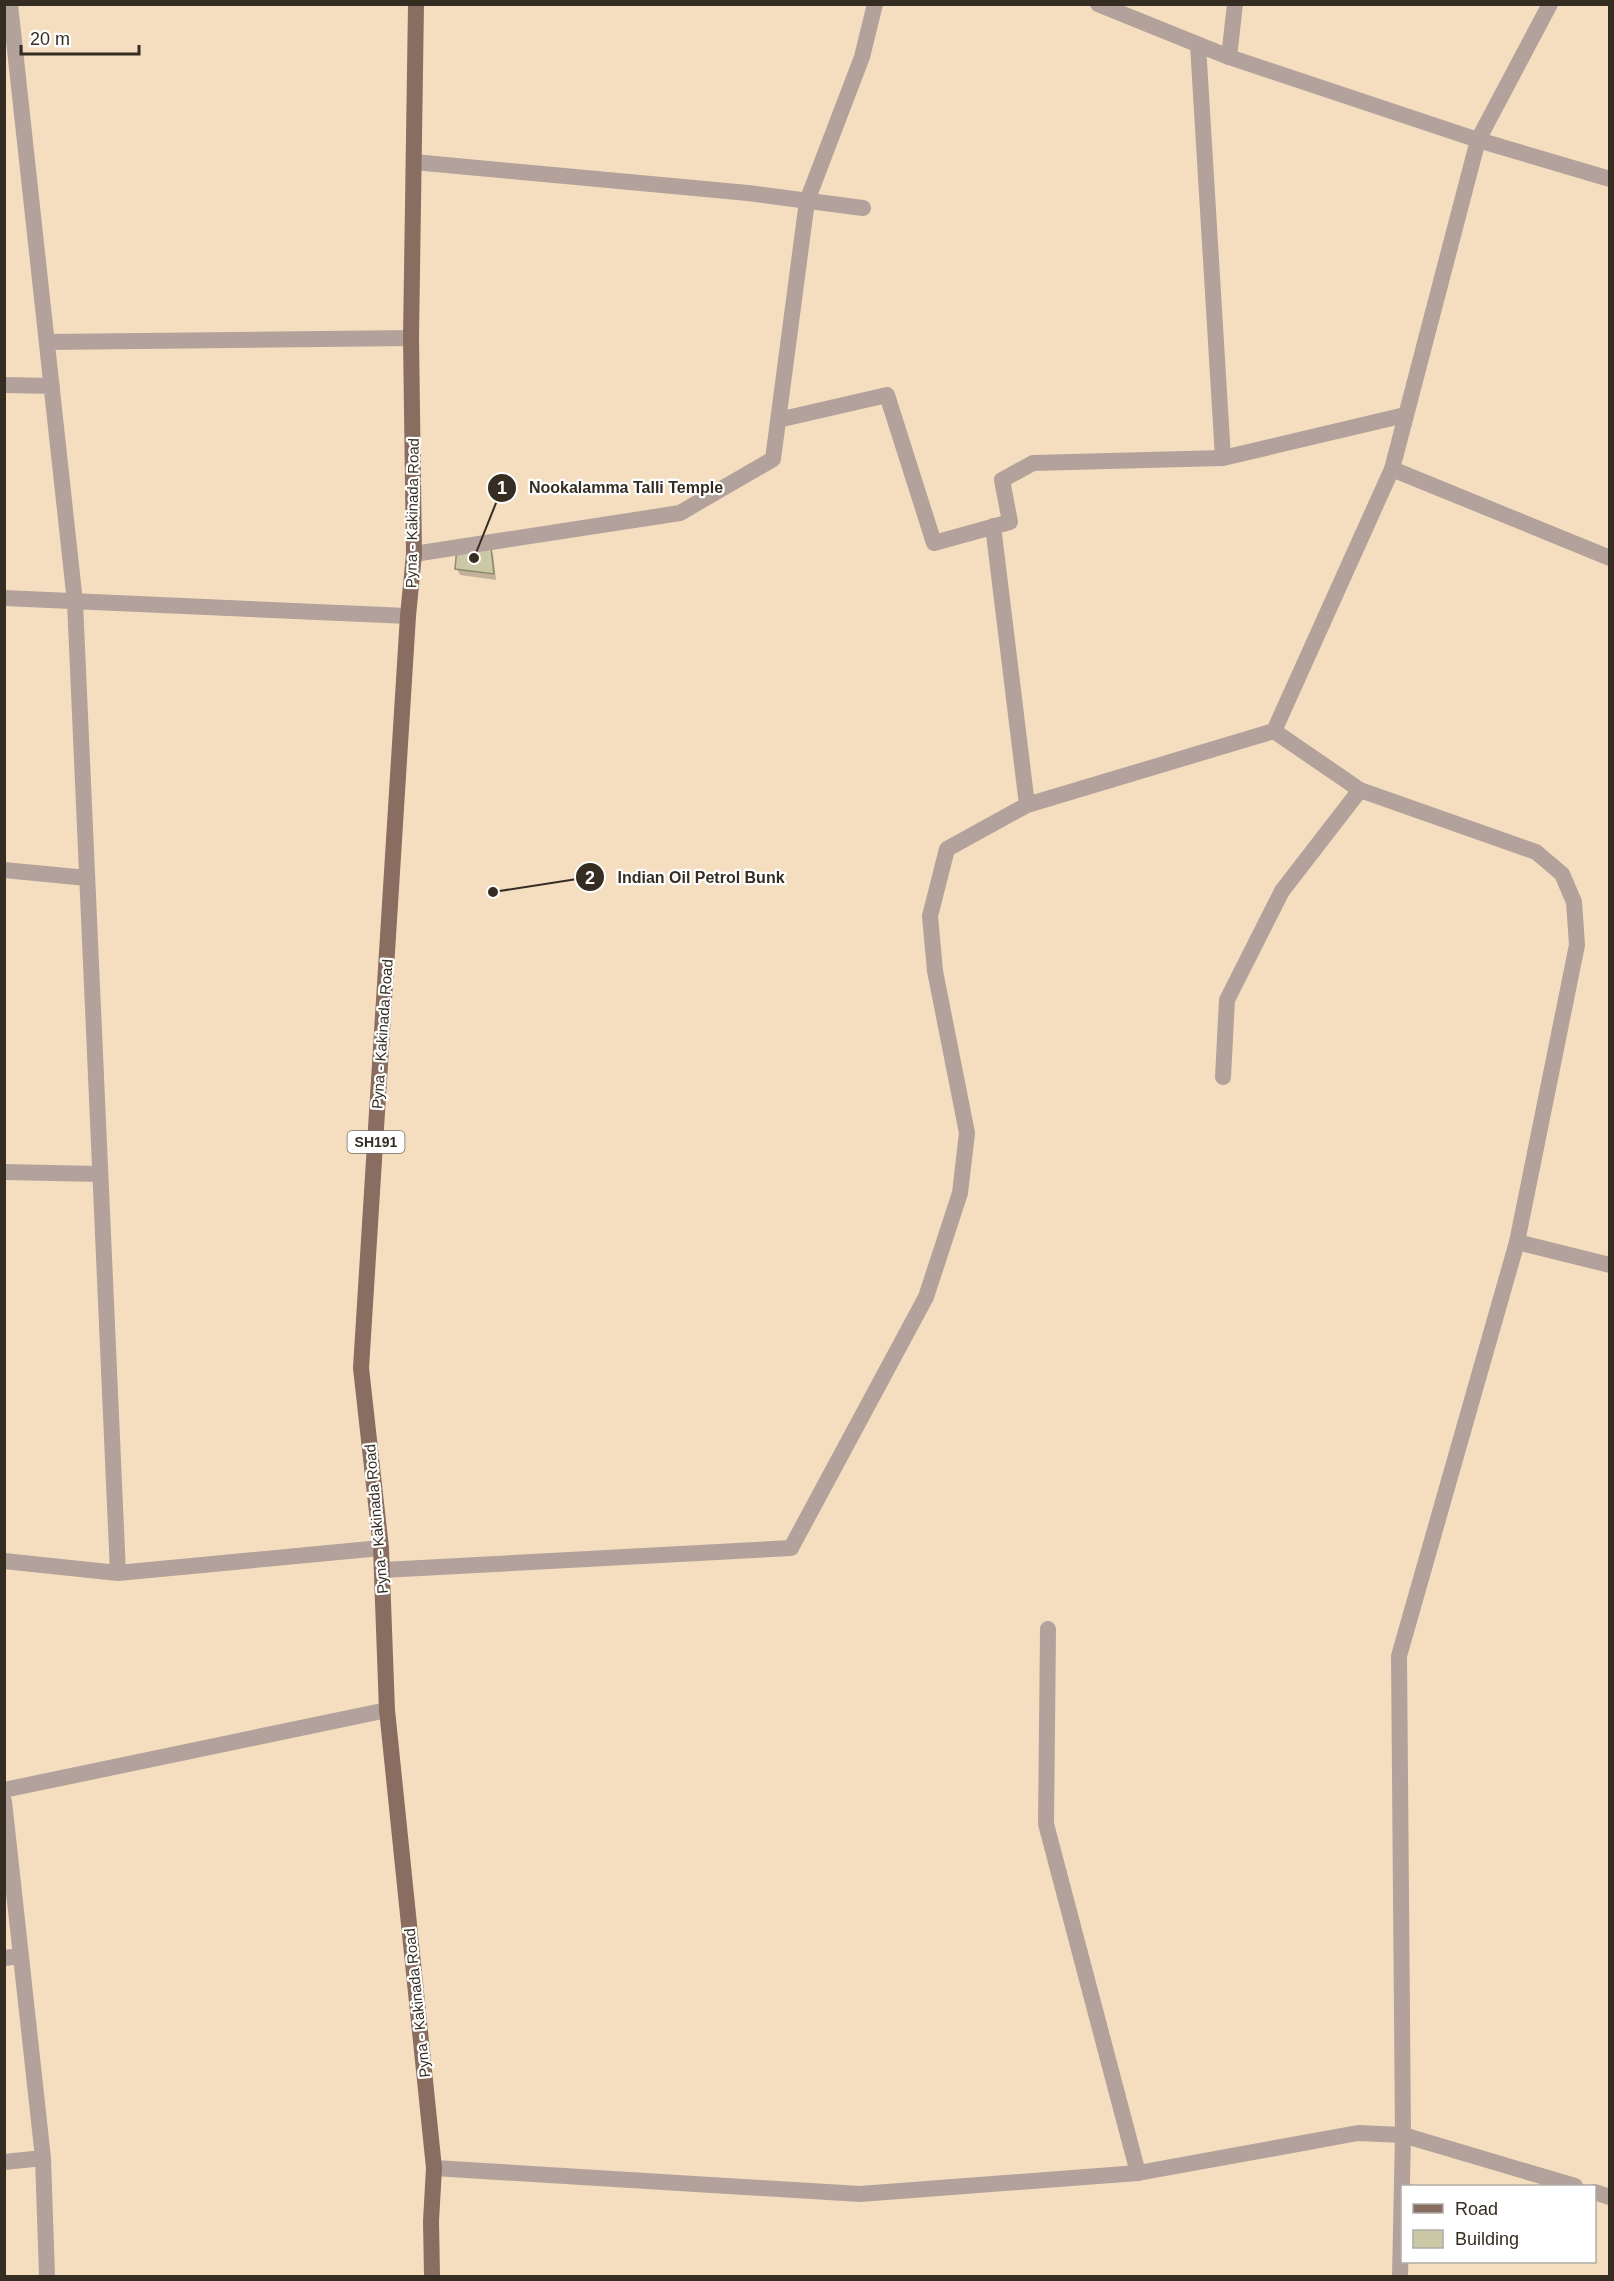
<svg xmlns="http://www.w3.org/2000/svg" width="1614" height="2281" viewBox="0 0 1614 2281" font-family="Arial,sans-serif">
	<rect width="100%" height="100%" fill="#f5dec0"/>
	<path fill="#0003" d="M490 548 493 554 496 580 460 575 457 569Z"/>
	<path fill="#cbc9a5" stroke="#8c8a68" stroke-width="1.5" d="M457 547H491L494 574 455 569Z"/>
	<g fill="none" stroke-linecap="round" stroke-linejoin="round">
		<path stroke="#b2a29b" stroke-width="16" d="M10 4 75 602 118 1573 381 1548
			M1198 45 1223 458
			M1229 57 1235 4
			M1478 140 1610 179
			M414 162 748 193 863 208
			M47 342 411 338
			M4 385 52 386
			M778 420 887 395 934 543 1010 522 1002 480 1033 463 1223 458 1405 415
			M1392 469 1610 558
			M993 526 1027 805
			M414 554 680 513 773 459 807 201 862 57 875 4
			M4 598 408 616
			M4 870 87 878
			M1223 1077 1227 1000 1282 891 1360 790
			M4 1172 100 1174
			M1517 1242 1610 1265
			M4 1561 118 1573
			M383 1570 791 1548 926 1297 960 1193 967 1133 935 971 930 916 947 849 1027 805 1274 731
			M1048 1629 1046 1824 1138 2173
			M4 1790 387 1710
			M4 1801 43 2158
			M4 1958 21 1956
			M4 2162 43 2158 47 2276
			M1594 2192 1610 2197
			M1400 2276 1403 2135 1575 2186"/>
		<path stroke="#b2a29b" stroke-width="16" d="M1478 140 1550 4
			M434 2168 860 2194 1138 2173 1358 2133 1403 2135 1399 1656 1517 1242 1577 945 1574 902 1562 874 1536 852 1360 790 1274 731 1392 469 1478 140 1229 57 1098 4"/>
		<path stroke="#896d60" stroke-width="16" d="M416 4 411 338 414 554 408 616 361 1368 381 1548 387 1710 434 2168 431 2221 432 2276"/>
	</g>
	<g text-anchor="middle" dominant-baseline="central" stroke-width="4.5" stroke-linejoin="round" paint-order="stroke">
		<rect fill="#fff" stroke="#726c64" stroke-width="1.5" x="347.5" y="1131" width="57" height="22" rx="4.5"/>
		<g font-size="14" font-weight="bold" fill="#352d21">
			<text x="376" y="1142">SH191</text>
		</g>
		<g font-size="15" fill="#352d21" stroke="#fff">
			<text transform="translate(412 513) rotate(-89)">Pyna - Kakinada Road</text>
			<text transform="translate(382 1034) rotate(-86)">Pyna - Kakinada Road</text>
			<text transform="translate(376 1519) rotate(-95)">Pyna - Kakinada Road</text>
			<text transform="translate(417 2003) rotate(-96)">Pyna - Kakinada Road</text>
		</g>
	</g>
	<path fill="none" stroke="#352d21" stroke-width="2" d="M474 558L502 488M493 892L590 877"/>
	<g fill="#352d21" stroke="#fff" stroke-width="2">
		<circle cx="474" cy="558" r="6"/>
		<circle cx="493" cy="892" r="6"/>
		<circle cx="502" cy="488" r="15"/>
		<circle cx="590" cy="877" r="15"/>
	</g>
	<g font-size="18" text-anchor="middle" font-weight="bold" fill="#fff">
		<text x="502" y="494">1</text>
		<text x="590" y="884">2</text>
	</g>
	<g font-size="16" text-anchor="middle" font-weight="bold" fill="#352d21" stroke="#fff" stroke-width="4.5" stroke-linejoin="round" paint-order="stroke">
		<text x="626" y="493">Nookalamma Talli Temple</text>
		<text x="701" y="883">Indian Oil Petrol Bunk</text>
	</g>
	<rect width="1614" height="2281" fill="none" stroke="#352d21" stroke-width="12"/>
	<rect x="1401" y="2185" width="195" height="78" fill="#ffffff" stroke="#aeaba6" stroke-width="1.5"/>
	<rect x="1413" y="2204" width="30" height="9" fill="#896d60" stroke="#aeaba6" stroke-width="1.5"/>
	<text x="1455" y="2215" font-size="18" fill="#352d21">Road</text>
	<rect x="1413" y="2230" width="30" height="18" fill="#cbc9a5" stroke="#aeaba6" stroke-width="1.5"/>
	<text x="1455" y="2245" font-size="18" fill="#352d21">Building</text>
	<path d="M21 45v9h118v-9" fill="none" stroke="#352d21" stroke-width="3"/>
	<text x="30" y="45" font-size="18" fill="#352d21" stroke="#ffffff" stroke-width="4.5" paint-order="stroke">20 m</text>
</svg>
